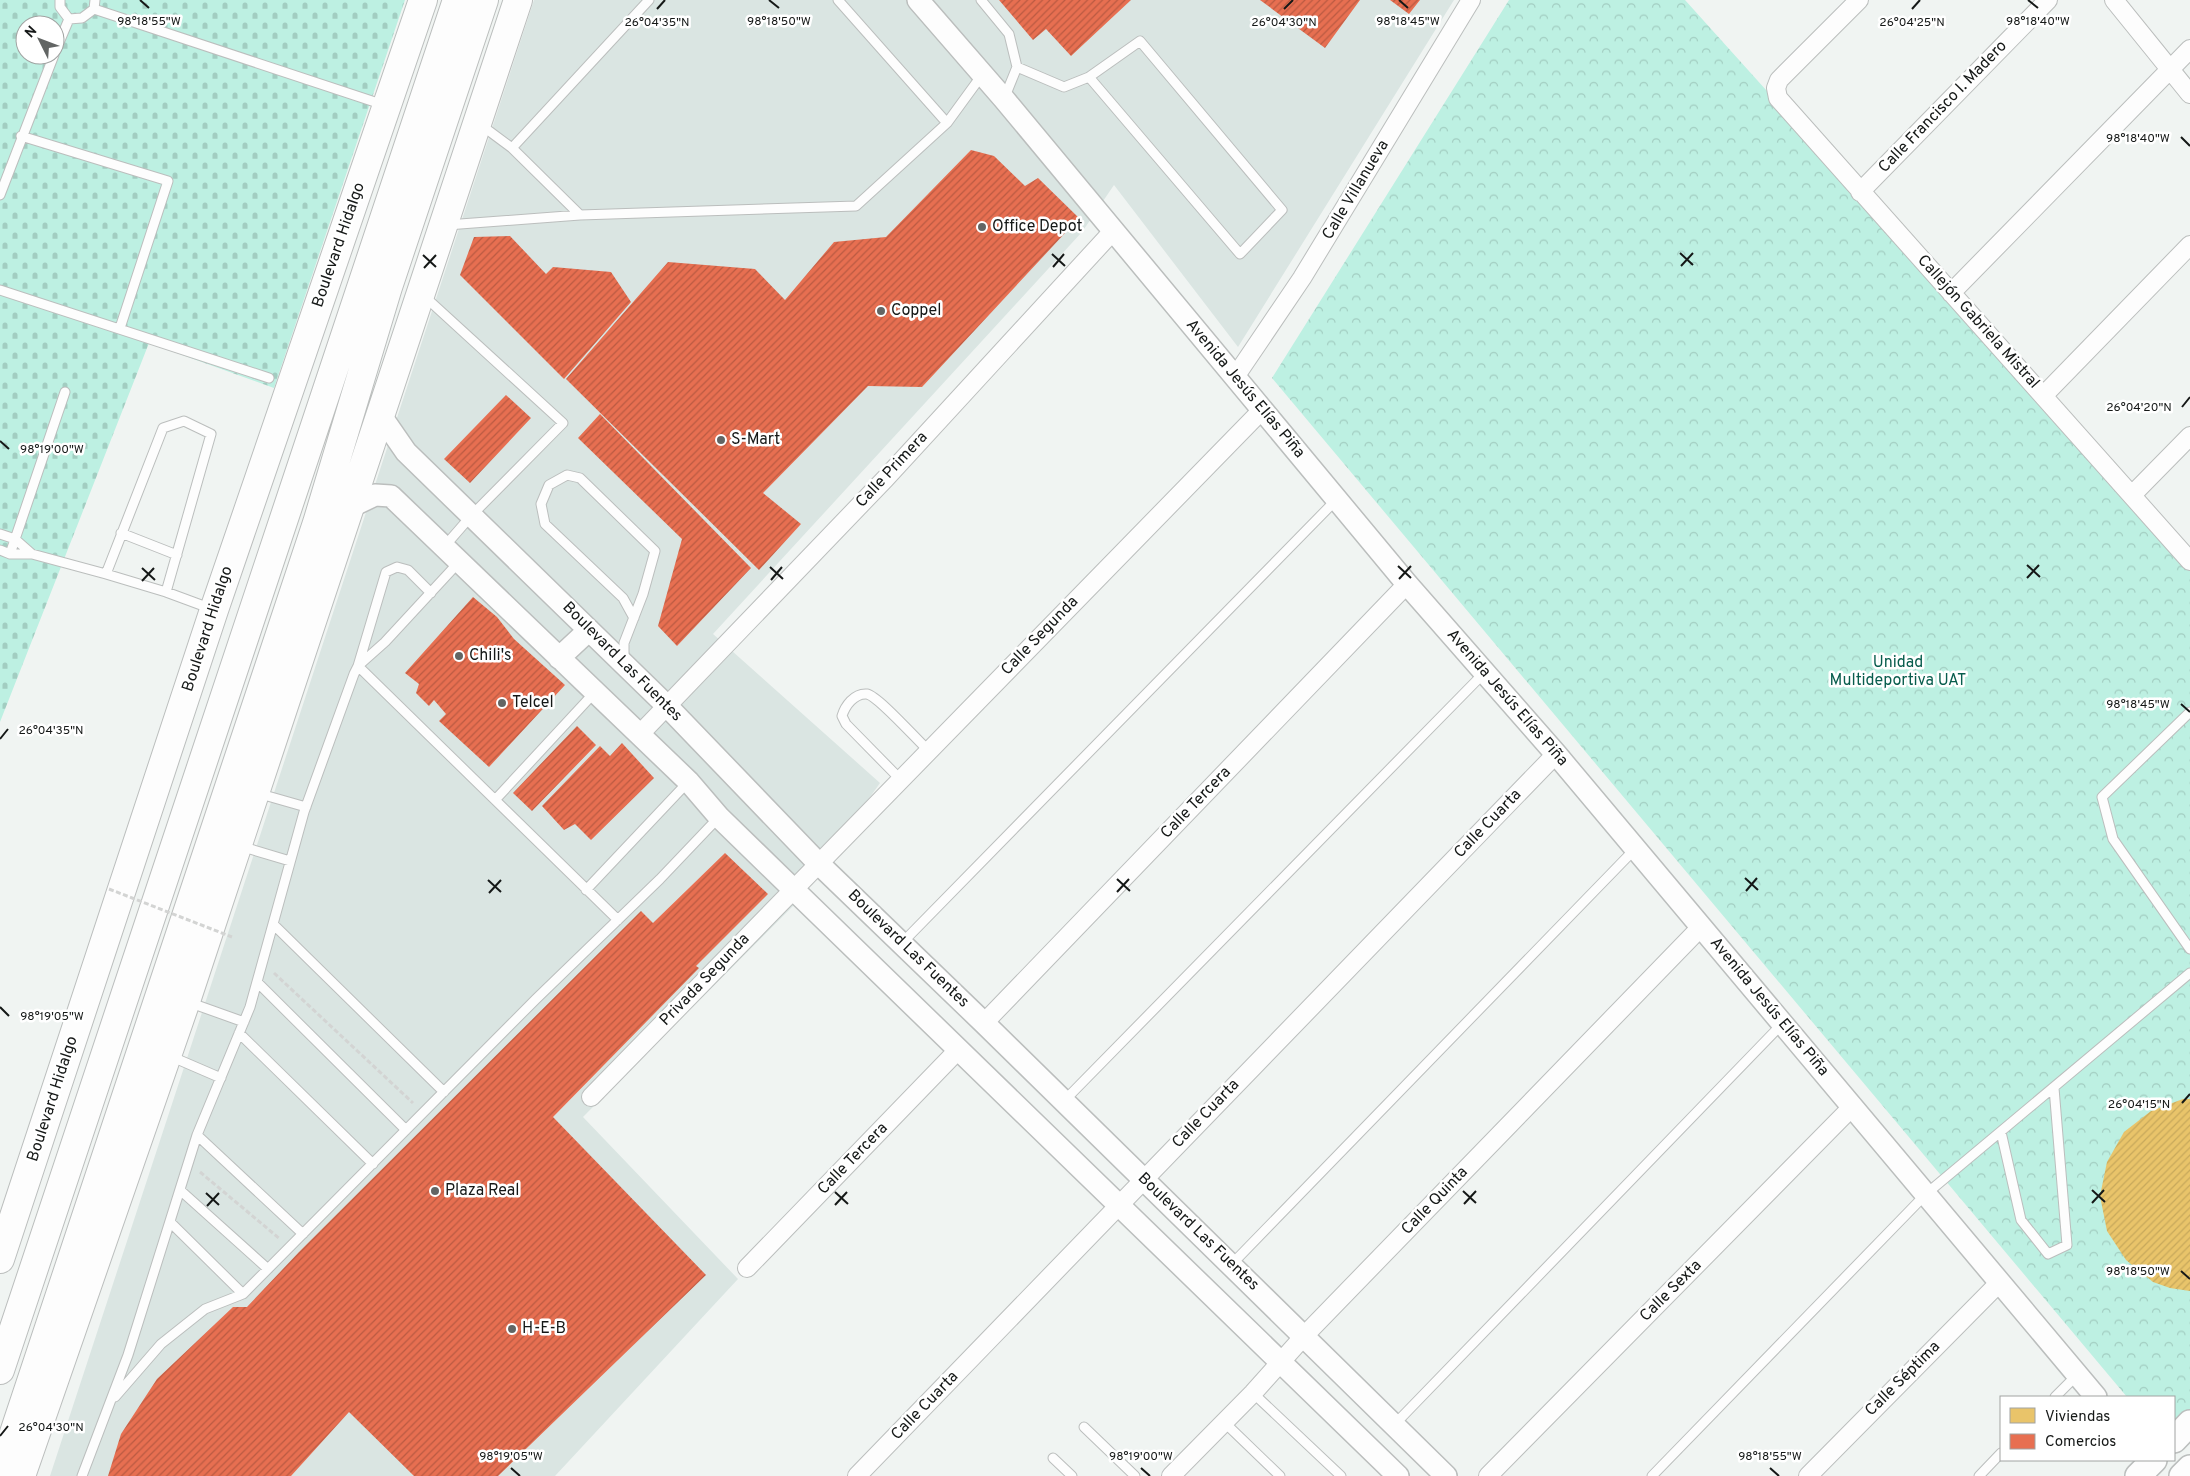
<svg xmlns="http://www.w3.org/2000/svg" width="2190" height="1476" viewBox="0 0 2190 1476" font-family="Overpass,sans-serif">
	<defs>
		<pattern id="forest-crowns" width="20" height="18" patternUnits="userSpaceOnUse" patternTransform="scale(1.25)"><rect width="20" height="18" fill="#bdf0e2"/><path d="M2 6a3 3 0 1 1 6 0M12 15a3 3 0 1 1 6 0" fill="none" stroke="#a2cdc1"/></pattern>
		<pattern id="cemetery-stones" width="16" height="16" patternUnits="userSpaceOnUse" patternTransform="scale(1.25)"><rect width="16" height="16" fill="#bdf0e2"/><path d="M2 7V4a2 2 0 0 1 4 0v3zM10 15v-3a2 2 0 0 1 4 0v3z" fill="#a2cdc1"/></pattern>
		<pattern id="homes-hatch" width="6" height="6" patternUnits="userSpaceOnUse" patternTransform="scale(1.25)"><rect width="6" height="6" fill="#e9c46a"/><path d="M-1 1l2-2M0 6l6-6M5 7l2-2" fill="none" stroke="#c7a85b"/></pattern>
		<pattern id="shops-hatch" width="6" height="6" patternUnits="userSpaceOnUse" patternTransform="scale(1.25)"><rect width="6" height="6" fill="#e76f51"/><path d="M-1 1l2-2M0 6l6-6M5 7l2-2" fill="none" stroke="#ba5a42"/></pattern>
	</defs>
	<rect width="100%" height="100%" fill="#f0f4f2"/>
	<path fill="#dae5e2" d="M534 0H1454L1238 347 1114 185 1082 232 713 634 880 783 793 906 583 1117 738 1279 555 1476H50Z"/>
	<path fill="url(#forest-crowns)" d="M1509 0H1685L2190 561V1415L2174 1432V1397H2127L1272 378Z"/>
	<path fill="url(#cemetery-stones)" fill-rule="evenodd" d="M0 0H405L274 388 149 343 0 722ZM25 25H55V55H25Z"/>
	<path fill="url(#homes-hatch)" d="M2183 1099H2190V1291L2170 1288 2153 1282 2126 1260 2107 1231 2100 1196 2107 1162 2124 1132 2151 1111Z"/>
	<path fill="url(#shops-hatch)" d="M999 0H1131L1071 56 1046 29 1033 40Z
		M1260 0H1360L1325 48Z
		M1390 0H1420L1409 14Z
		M971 150 994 156 1025 186 1038 178 1079 218 922 387 868 386 763 493 801 524 759 570 566 379 668 262 755 269 785 300 834 242 886 237Z
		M510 236 546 274 553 267 611 272 631 302 564 379 460 275 474 237Z
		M506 395 531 418 470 483 444 459Z
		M600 414 751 568 677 646 658 626 682 539 578 438Z
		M473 597 497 617 514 639 565 685 489 767 439 721 446 714 434 700 429 706 416 693 419 684 405 673Z
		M577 726 596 745 532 811 513 793Z
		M622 743 654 778 591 840 575 824 564 830 542 806 600 746 610 756Z
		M725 853 768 894 696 966 699 968 553 1117 706 1275 498 1476H414L349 1412 291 1476H108L121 1434 157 1379 233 1307H247L299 1252 641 911 653 923Z"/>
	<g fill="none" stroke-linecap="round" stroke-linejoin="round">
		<g stroke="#bbbebd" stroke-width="11">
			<path id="service" d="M60 0V7L69 19 82 18 94 9 95 0
				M838 0 947 123
				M981 0 1009 34 1017 67 1004 99
				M94 9 384 105
				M55 52 69 19
				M1017 67 1064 87 1089 77 1140 41 1282 210 1240 254 1089 77
				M481 125 512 148 580 215
				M21 136 168 181 120 328
				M512 148 649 0
				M0 195 54 55
				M447 225 580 215 856 206 947 123 982 75
				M0 290 269 378
				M423 295 563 423 471 516 444 547
				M121 533 177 555
				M0 534 15 539 32 554
				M0 550 10 554H32L106 574
				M10 554 65 392
				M166 592 211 434 184 421 163 428 106 574 166 592 212 609
				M431 593 408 570 397 567 386 572 358 666 618 920
				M624 661V643L643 594 655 551 580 478 567 475 549 485 541 504 545 524 623 598 634 618
				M2190 712 2102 797 2113 839 2190 949
				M900 779 846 724 842 716C845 706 854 693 867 694 878 696 917 740 928 750
				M257 793 306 807
				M495 800 595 692
				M240 846 290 861
				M586 890 688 782
				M273 924 444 1092
				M902 943 1337 499
				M257 982 406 1130
				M188 1002 244 1022
				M239 1033 373 1164
				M170 1056 221 1078
				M1064 1101 1485 672
				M2001 1132 2021 1220 2048 1254 2067 1245 2054 1088
				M197 1135 303 1234
				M180 1190 268 1269
				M170 1222 243 1294
				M1231 1265 1635 849
				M1253 1393 1341 1476
				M115 1397 161 1344 205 1309 243 1294 536 999 660 879 719 817
				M2055 1397 2077 1375
				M1224 1422 1280 1476
				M1395 1424 1782 1024
				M1084 1427 1135 1476
				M1053 1458 1072 1476
				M82 1476 128 1355 197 1135 250 1007 304 812 354 674 358 666 385 642 459 562
				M1652 1476 1926 1194 2190 973
				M1979 1476 2001 1453"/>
		</g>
		<g stroke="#bbbebd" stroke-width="20">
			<path id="minor" d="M1859 0 1779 80 1776 88 1778 98 2190 561
				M2114 0 2190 94
				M1860 192 2048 0
				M1951 293 2190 49
				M1235 377 1302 278 1471 0
				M2044 395 2190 245
				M2133 494 2190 436
				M639 735 885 479 1113 231
				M984 1023 1407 584
				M591 1097 1262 410
				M747 1268 959 1049
				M857 1476 1556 754
				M1171 1476 1253 1393 1305 1335 1701 927
				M1488 1476 1853 1106
				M1808 1476 1999 1283"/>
		</g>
		<g stroke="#bbbebd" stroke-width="24">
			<path id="tertiary" d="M918 0 1004 99 1407 584 1556 754 2096 1397
				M379 413 406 452 666 705 818 863 984 1023 1446 1476
				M348 508 375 495 391 496 689 782 719 817 793 889 1398 1476
				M559 658 589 630"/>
		</g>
		<g stroke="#bbbebd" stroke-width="28">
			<path id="secondary" d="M2174 1440 2190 1423
				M2138 1476 2154 1460
				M2182 1476 2190 1468"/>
		</g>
		<g stroke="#bbbebd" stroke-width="30">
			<path id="primary" d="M0 1259 214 610 423 0
				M0 1370 457 0
				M0 1475 317 523 388 287 484 0
				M21 1476 186 1001 518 0"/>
		</g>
		<path stroke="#d3d4d3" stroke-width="3" stroke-dasharray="5 2.5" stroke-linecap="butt" d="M274 973 413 1103
			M200 1172 280 1239"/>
		<use href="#service" stroke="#fdfdfd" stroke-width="9"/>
		<use href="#minor" stroke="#fdfdfd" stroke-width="18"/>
		<use href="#tertiary" stroke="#fdfdfd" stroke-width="21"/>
		<use href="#secondary" stroke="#fdfdfd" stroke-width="25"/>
		<use href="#primary" stroke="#fdfdfd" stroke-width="28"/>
		<path stroke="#d3d4d3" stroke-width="3" stroke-dasharray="5 2.5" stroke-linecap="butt" d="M109 889 232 937"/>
	</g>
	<path fill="none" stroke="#151817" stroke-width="2" d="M140 0 149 8M769 0 779 8M1399 0 1408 8M2028 0 2038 8M657 9 665 0M1284 9 1293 0M1912 9 1920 0M2181 137 2190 146M1680 253 1693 265M1052 254 1065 266M423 255 436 267M1681 266 1693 253M1053 267 1064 254M424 268 436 255M2182 407 2190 397M0 441 9 449M2027 565 2040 577M1398 566 1411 578M770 567 783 579M142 568 155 580M2027 578 2039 565M1399 579 1411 566M771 580 782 567M142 581 154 568M2181 704 2190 712M0 739 8 729M1745 878 1758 890M1117 879 1130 891M488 880 501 892M1746 891 1757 878M1117 892 1129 879M489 893 501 880M0 1007 9 1016M2182 1103 2190 1094M2092 1190 2105 1202M1463 1191 1476 1203M835 1192 848 1204M206 1193 219 1205M2092 1203 2104 1190M1464 1204 1476 1191M835 1205 847 1192M207 1206 219 1193M2181 1271 2190 1279M0 1436 8 1426M511 1468 520 1476M1141 1468 1150 1476M1770 1468 1779 1476"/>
	<g fill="#626564" stroke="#fff" stroke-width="2">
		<circle cx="982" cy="227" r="5"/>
		<circle cx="881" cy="311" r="5"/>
		<circle cx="721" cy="440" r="5"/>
		<circle cx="459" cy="656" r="5"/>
		<circle cx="502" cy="703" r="5"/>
		<circle cx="435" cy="1191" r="5"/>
		<circle cx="512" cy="1329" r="5"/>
	</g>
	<g text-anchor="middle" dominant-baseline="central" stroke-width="5" stroke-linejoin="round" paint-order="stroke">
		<g font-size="16" fill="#151817" stroke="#fff">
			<text transform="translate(1943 107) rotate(-46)">Calle Francisco I. Madero</text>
			<text transform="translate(1356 190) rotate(-59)">Calle Villanueva</text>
			<text transform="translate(339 245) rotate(-71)">Boulevard Hidalgo</text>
			<text transform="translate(1978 322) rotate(48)">Callejón Gabriela Mistral</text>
			<text transform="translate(1245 389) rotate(50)">Avenida Jesús Elías Piña</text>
			<text transform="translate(892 470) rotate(-47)">Calle Primera</text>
			<text transform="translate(208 629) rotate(-72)">Boulevard Hidalgo</text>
			<text transform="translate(1040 636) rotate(-46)">Calle Segunda</text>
			<text transform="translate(622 662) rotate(45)">Boulevard Las Fuentes</text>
			<text transform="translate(1507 698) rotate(49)">Avenida Jesús Elías Piña</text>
			<text transform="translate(1196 803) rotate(-46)">Calle Tercera</text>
			<text transform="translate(1488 824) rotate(-46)">Calle Cuarta</text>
			<text transform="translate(908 949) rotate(44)">Boulevard Las Fuentes</text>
			<text transform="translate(705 980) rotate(-46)">Privada Segunda</text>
			<text transform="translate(1769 1007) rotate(50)">Avenida Jesús Elías Piña</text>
			<text transform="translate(53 1099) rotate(-72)">Boulevard Hidalgo</text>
			<text transform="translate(1206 1114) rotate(-46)">Calle Cuarta</text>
			<text transform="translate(853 1159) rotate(-46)">Calle Tercera</text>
			<text transform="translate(1435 1201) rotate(-46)">Calle Quinta</text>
			<text transform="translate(1198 1232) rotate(44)">Boulevard Las Fuentes</text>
			<text transform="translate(1671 1291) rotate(-45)">Calle Sexta</text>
			<text transform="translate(1903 1379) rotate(-45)">Calle Séptima</text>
			<text transform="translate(925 1406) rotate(-46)">Calle Cuarta</text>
		</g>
		<g font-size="16" fill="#151817" stroke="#fff" text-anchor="start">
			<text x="992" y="227">Office Depot</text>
			<text x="891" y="311">Coppel</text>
			<text x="731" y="440">S-Mart</text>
			<text x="469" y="656">Chili's</text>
			<text x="512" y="703">Telcel</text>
			<text x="445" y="1191">Plaza Real</text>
			<text x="522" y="1329">H-E-B</text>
		</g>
		<g font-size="16" fill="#085d4d" stroke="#fff">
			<text x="1898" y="663">Unidad<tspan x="1898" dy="18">Multideportiva UAT</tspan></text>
		</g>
	</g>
	<g font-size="12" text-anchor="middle" fill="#151817" stroke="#fff" stroke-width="5" stroke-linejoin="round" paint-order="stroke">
		<text x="149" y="25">98°18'55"W</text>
		<text x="779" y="25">98°18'50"W</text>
		<text x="1408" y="25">98°18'45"W</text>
		<text x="2038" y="25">98°18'40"W</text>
		<text x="657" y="26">26°04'35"N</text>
		<text x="1284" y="26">26°04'30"N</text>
		<text x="1912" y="26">26°04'25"N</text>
		<text x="2138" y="142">98°18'40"W</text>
		<text x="2139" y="411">26°04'20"N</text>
		<text x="52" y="453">98°19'00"W</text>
		<text x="2138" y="708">98°18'45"W</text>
		<text x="51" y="734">26°04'35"N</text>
		<text x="52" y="1020">98°19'05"W</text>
		<text x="2139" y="1108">26°04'15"N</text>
		<text x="2138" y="1275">98°18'50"W</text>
		<text x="51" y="1431">26°04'30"N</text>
		<text x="511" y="1460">98°19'05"W</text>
		<text x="1141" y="1460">98°19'00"W</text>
		<text x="1770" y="1460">98°18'55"W</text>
	</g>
	<rect x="2000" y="1396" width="175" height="65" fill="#ffffff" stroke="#a1a3a2"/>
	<rect x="2010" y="1408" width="25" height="15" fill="#e9c46a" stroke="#a1a3a2"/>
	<text x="2045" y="1421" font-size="15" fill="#151817">Viviendas</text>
	<rect x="2010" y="1434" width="25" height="15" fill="#e76f51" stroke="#a1a3a2"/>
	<text x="2045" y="1446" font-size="15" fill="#151817">Comercios</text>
	<g transform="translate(40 40) rotate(312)"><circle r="24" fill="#ffffff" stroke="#a1a3a2"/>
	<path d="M0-4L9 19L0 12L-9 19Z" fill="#626564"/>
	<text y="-8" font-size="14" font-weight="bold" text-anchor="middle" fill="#151817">N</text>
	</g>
</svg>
